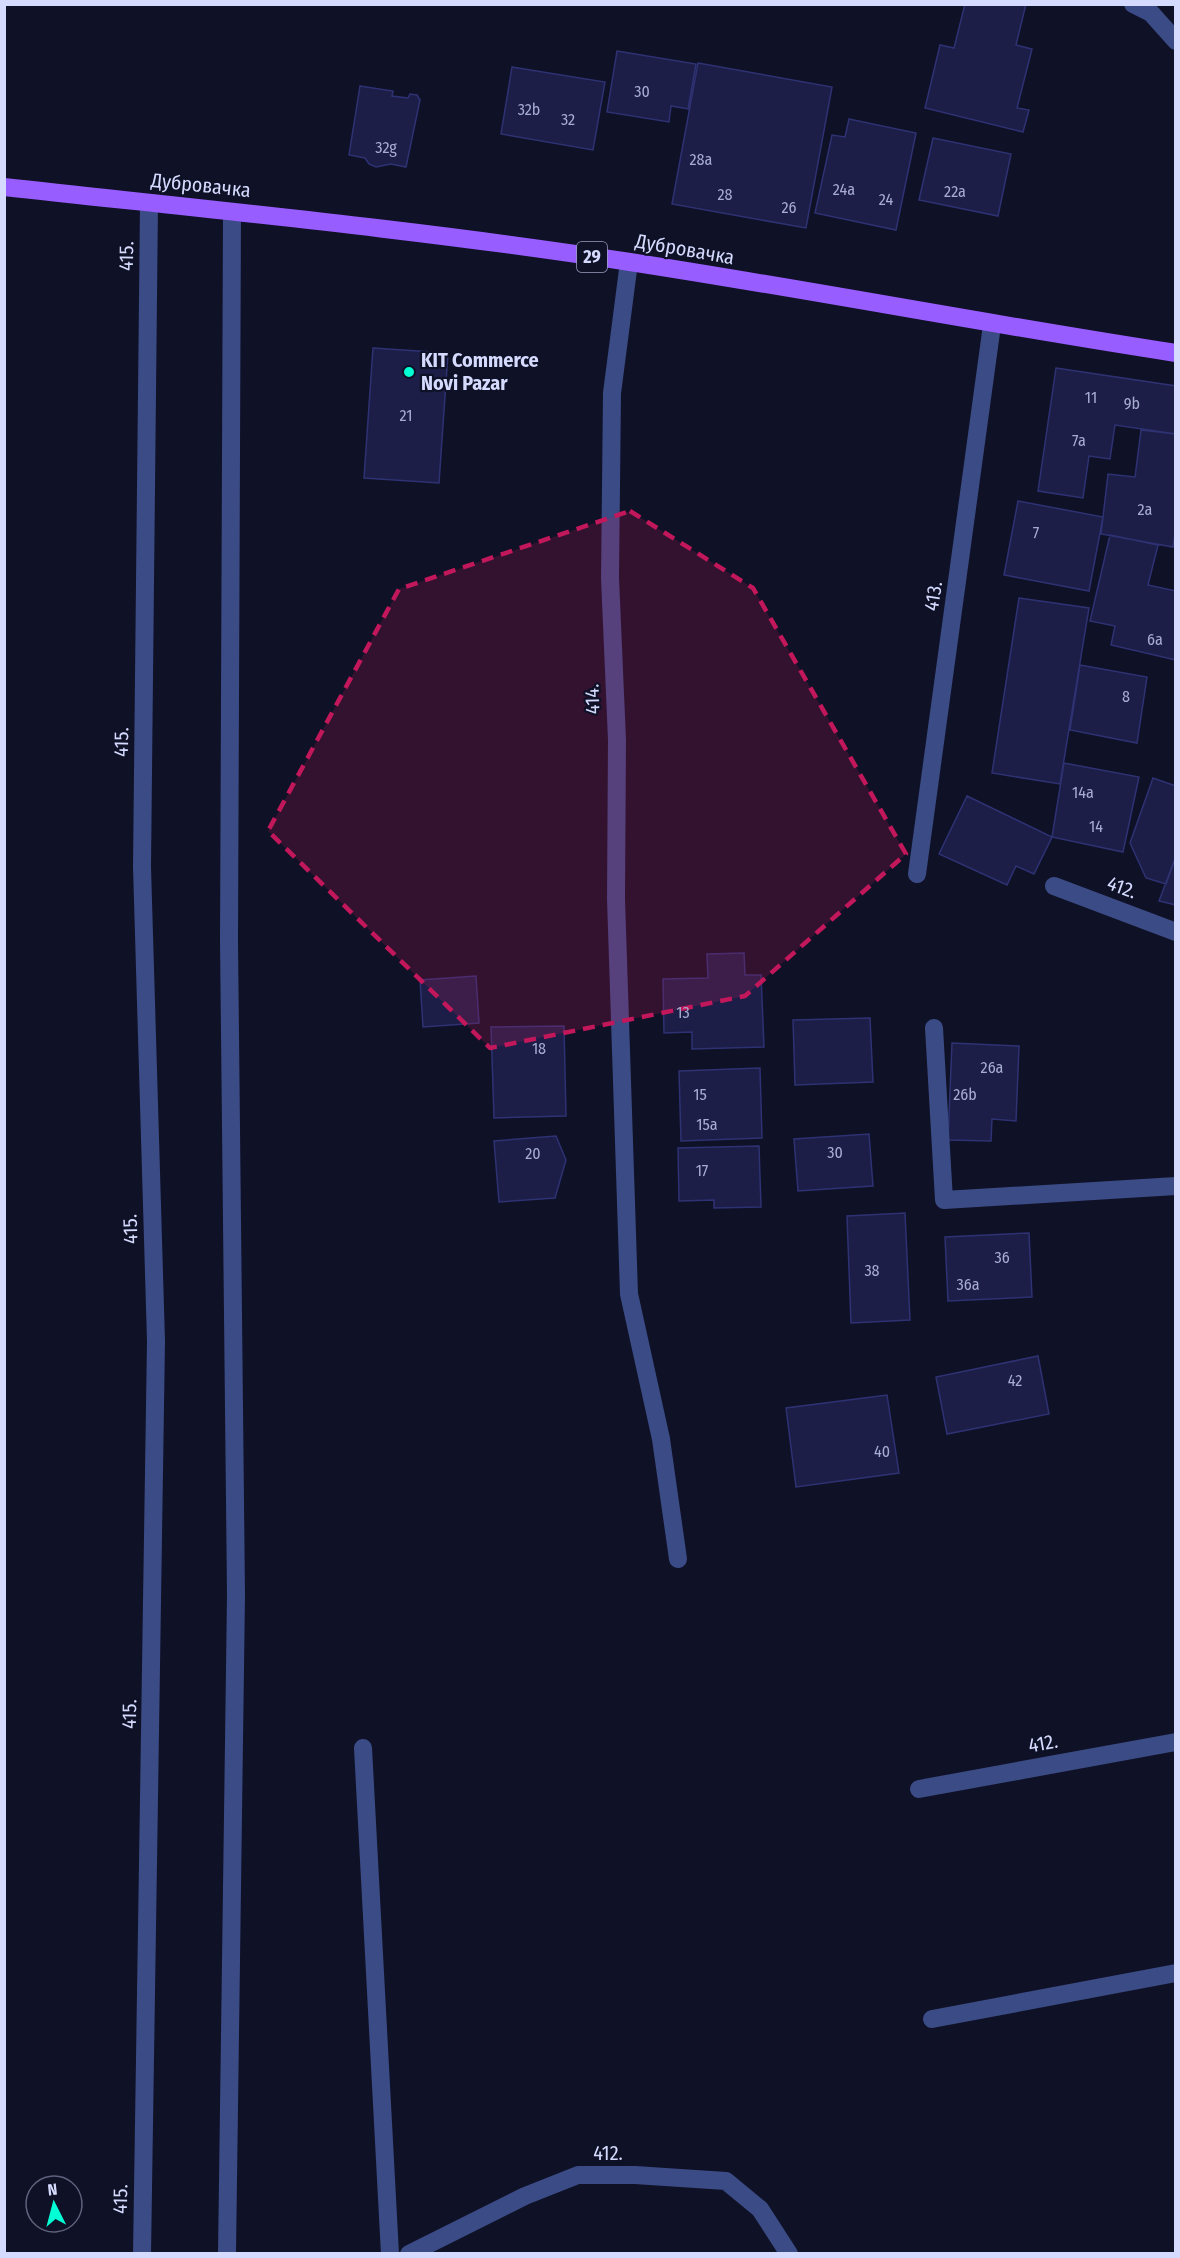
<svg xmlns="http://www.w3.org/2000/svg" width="1180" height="2258" viewBox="0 0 1180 2258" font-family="'Fira Sans Condensed',sans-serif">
	<rect width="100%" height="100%" fill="#0f1126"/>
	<path fill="#1c1e47" stroke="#2e3273" stroke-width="1.5" d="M965 4H1026L1016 45 1032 49 1017 108 1029 110 1023 132 925 108 940 45 954 48Z
		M617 51 696 64 688 109 671 106 669 122 607 112Z
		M698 63 832 87 806 228 672 204Z
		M512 67 605 82 593 150 501 134Z
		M360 86 393 91 392 96 408 98 410 94 417 95 420 100 406 167 391 164 376 167 369 164 365 158 349 155Z
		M849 119 916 133 896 230 815 213 832 135 845 137Z
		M933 138 1011 154 998 216 919 200Z
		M373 348 448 353 439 483 364 478Z
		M1056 368 1176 386V434L1115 425 1110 459 1089 456 1083 498 1038 491Z
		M1141 430 1176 434V527L1173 547 1101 534 1108 474 1135 477Z
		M1018 501 1103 517 1089 591 1004 575Z
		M1110 535 1158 545 1148 585 1176 591V660L1111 645 1115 626 1090 621Z
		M1019 598 1089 608 1060 784 992 773Z
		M1080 665 1147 677 1137 743 1070 730Z
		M1064 763 1139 777 1123 852 1052 837Z
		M1153 778 1176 786V856L1166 884 1146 878 1130 843Z
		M967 796 1052 837 1034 874 1016 866 1007 885 939 854Z
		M1176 856V905L1159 901Z
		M744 953 745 975H761L764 1047 692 1049V1032L664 1033 663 979 708 978 707 954Z
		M476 976 479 1023 423 1027 420 980Z
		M870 1018 873 1082 795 1085 793 1020Z
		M564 1026 566 1116 494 1118 491 1027Z
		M952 1043 1019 1046 1016 1121 992 1119 991 1141 948 1140Z
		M760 1068 762 1138 681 1141 679 1071Z
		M869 1134 873 1186 798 1191 794 1139Z
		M556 1136 566 1160 555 1198 499 1202 494 1141Z
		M759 1146 761 1207 714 1208V1200L679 1201 678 1148Z
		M905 1213 910 1320 851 1323 847 1216Z
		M1029 1233 1032 1297 948 1301 945 1237Z
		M1038 1356 1049 1414 947 1434 936 1377Z
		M887 1395 899 1473 796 1487 786 1408Z"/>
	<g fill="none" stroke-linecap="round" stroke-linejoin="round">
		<path stroke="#3b4b85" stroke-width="18" d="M1133 4 1151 13 1176 41
			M629 262 612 393 610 578 617 740 616 899 629 1294 661 1439 678 1559
			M917 874 992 325
			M1054 886 1176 932
			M934 1028 944 1200 1176 1186
			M363 1748 390 2254
			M919 1789 1176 1742
			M932 2019 1176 1973
			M142 2254 156 1341 142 867 149 203
			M227 2254 236 1595 229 941 232 212
			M409 2254 525 2196 578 2175H635L726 2181 760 2209 789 2254"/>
		<path stroke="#985dfe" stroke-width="18" d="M4 187C213 210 423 230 630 262 812 290 993 325 1176 353"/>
	</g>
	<path fill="#c2185b" fill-opacity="0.2" stroke="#c2185b" stroke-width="4.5" stroke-dasharray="12 8" stroke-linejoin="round" d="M630 511 753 588 906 854 745 996 490 1048 268 831 399 589Z"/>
	<circle fill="#03fdd5" stroke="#0f1126" stroke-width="2" cx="409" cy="372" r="6"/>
	<g text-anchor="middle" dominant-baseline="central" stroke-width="4.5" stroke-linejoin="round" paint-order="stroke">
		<g font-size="16" fill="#a7acd1">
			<text x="642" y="91">30</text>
			<text x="529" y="109">32b</text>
			<text x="568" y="119">32</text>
			<text x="386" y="147">32g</text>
			<text x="701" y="159">28a</text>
			<text x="844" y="189">24a</text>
			<text x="955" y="191">22a</text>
			<text x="725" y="194">28</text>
			<text x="886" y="199">24</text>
			<text x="789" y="207">26</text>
			<text x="1091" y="397">11</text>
			<text x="1132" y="403">9b</text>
			<text x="406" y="415">21</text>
			<text x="1079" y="440">7a</text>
			<text x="1145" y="509">2a</text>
			<text x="1036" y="532">7</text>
			<text x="1155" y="639">6a</text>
			<text x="1126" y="696">8</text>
			<text x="1083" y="792">14a</text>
			<text x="1096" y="826">14</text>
			<text x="683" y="1012">13</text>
			<text x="539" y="1048">18</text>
			<text x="992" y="1067">26a</text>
			<text x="700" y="1094">15</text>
			<text x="965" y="1094">26b</text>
			<text x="707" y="1124">15a</text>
			<text x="835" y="1152">30</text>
			<text x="533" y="1153">20</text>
			<text x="702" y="1170">17</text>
			<text x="1002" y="1257">36</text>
			<text x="872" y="1270">38</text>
			<text x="968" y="1284">36a</text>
			<text x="1015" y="1380">42</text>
			<text x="882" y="1451">40</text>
		</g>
		<rect fill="#0f1126" stroke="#9a9ebe" stroke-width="1.5" x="577" y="242" width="30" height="30" rx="4.5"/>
		<g font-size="18" font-weight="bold" fill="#d5dbff">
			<text x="592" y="257">29</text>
		</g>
		<g font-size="20" fill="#d5dbff" stroke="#0f1126">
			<text transform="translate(201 185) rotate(6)">Дубровачка</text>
			<text transform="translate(685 249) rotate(10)">Дубровачка</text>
			<text transform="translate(126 256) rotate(-89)">415.</text>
			<text transform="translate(933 596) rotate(-82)">413.</text>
			<text transform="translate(592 699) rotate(-92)">414.</text>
			<text transform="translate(121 742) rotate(-89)">415.</text>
			<text transform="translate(1122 887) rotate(20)">412.</text>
			<text transform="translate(130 1229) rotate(-92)">415.</text>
			<text transform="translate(129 1714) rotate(-89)">415.</text>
			<text transform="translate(1043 1743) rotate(-10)">412.</text>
			<text x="608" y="2153">412.</text>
			<text transform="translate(120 2199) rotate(-89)">415.</text>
		</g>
		<g font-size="20" font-weight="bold" fill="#d5dbff" stroke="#0f1126" text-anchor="start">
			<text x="421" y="360">KIT Commerce<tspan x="421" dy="23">Novi Pazar</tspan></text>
		</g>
	</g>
	<rect width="1180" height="2258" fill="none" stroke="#d5dbff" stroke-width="12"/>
	<g transform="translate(54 2204) rotate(354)"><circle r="28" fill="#0f1126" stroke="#5e627d" stroke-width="1.5"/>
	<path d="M0-4.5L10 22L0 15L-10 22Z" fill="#03fdd5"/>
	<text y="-9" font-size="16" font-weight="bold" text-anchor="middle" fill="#d5dbff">N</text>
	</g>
</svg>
